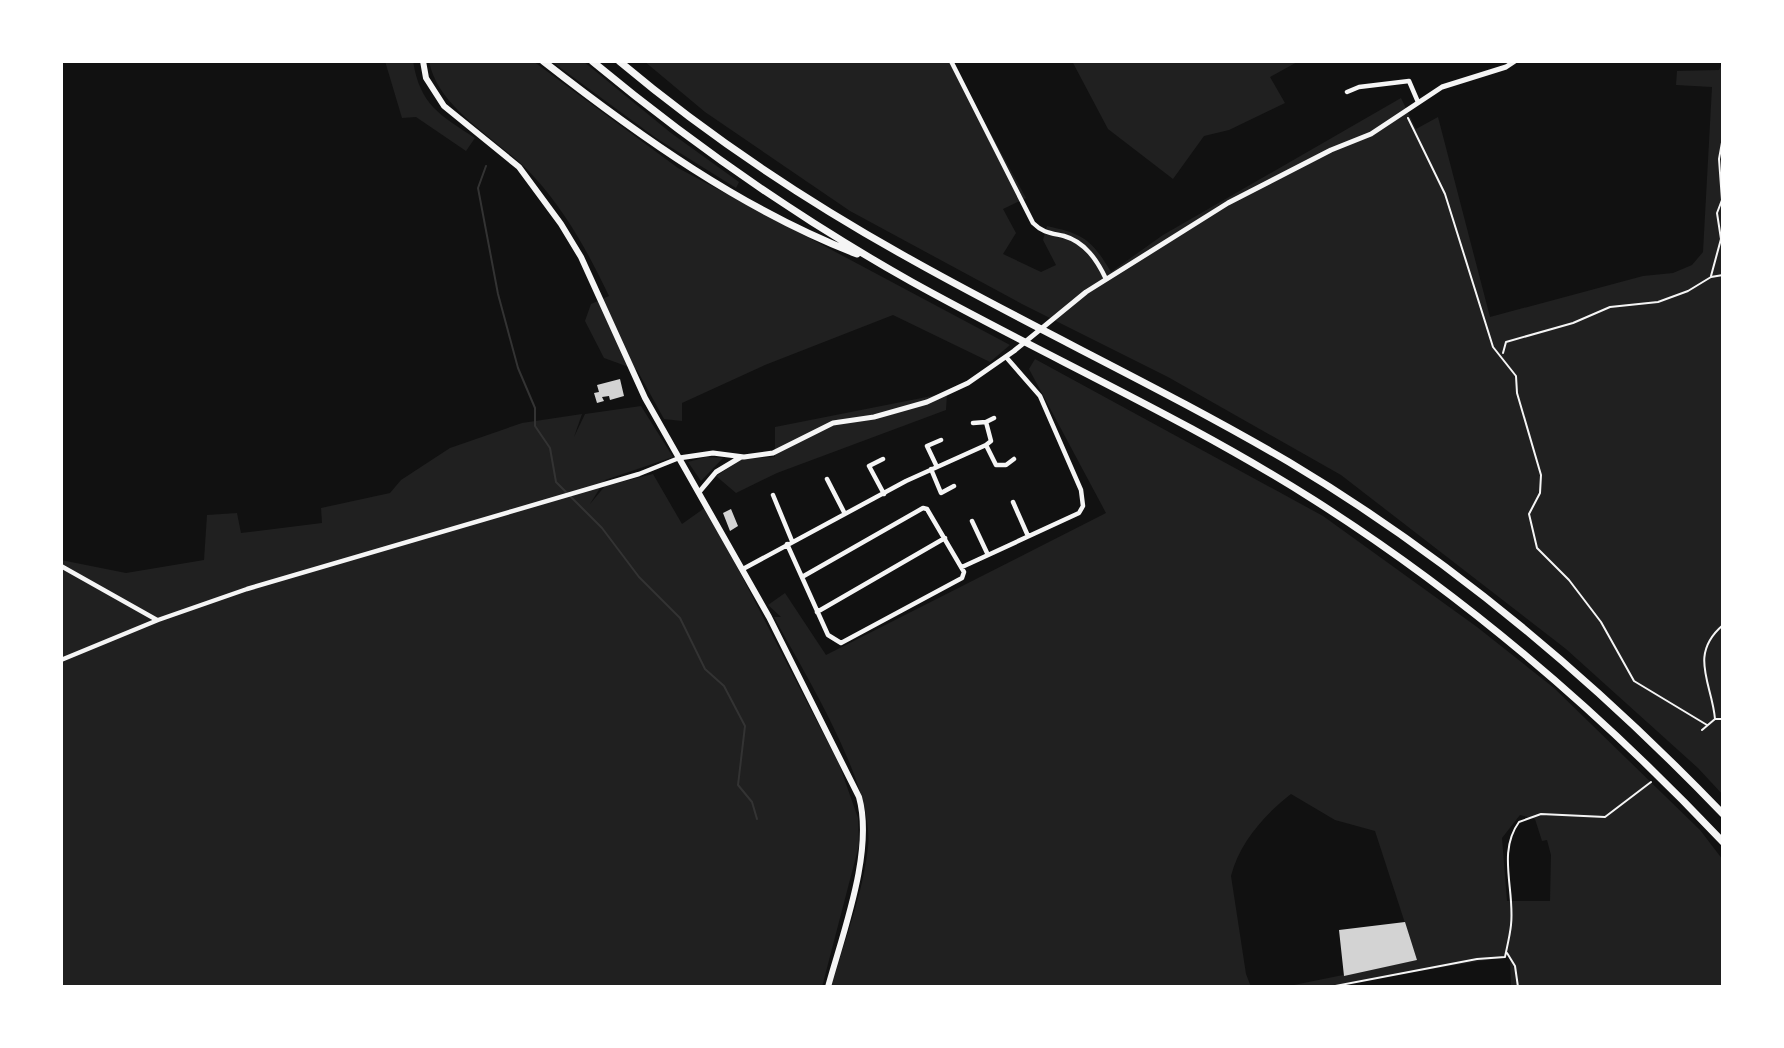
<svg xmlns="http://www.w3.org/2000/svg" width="1784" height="1048" viewBox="0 0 1784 1048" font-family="'PT Serif',serif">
	<rect width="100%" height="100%" fill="#111"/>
	<path fill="#202020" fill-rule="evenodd" d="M385 61H413C420 105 440 115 475 138L466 151 416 117 402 118Z
		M429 61H533L678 168 1010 345 990 362 893 315 765 365 682 403V421L664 419 637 370 604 358 585 321 591 304 609 296C589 254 566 212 535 178 503 141 438 111 429 61Z
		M551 61H583L671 133 739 182 736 188 656 138Z
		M644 61H951L1026 198 1003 209 1016 233 1003 254 1041 272 1056 265 1043 240 1047 226C1084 234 1092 240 1111 272L1163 235 1401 98 1416 129 1438 117 1490 317 1643 276 1673 273 1692 265 1703 252 1712 87 1676 85 1677 71 1719 70 1723 61V795L1698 768 1566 649 1341 475 1168 377 1022 304 850 211 705 112Z
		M1072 61H1299L1270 77 1285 103 1229 130 1204 136 1173 179 1108 129Z
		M1035 359 1323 516 1477 627 1554 688 1700 830 1723 860V987H1511L1510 956 1506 953 1505 957 1322 987H1284L1417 960 1375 831 1335 820 1291 794C1265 814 1239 843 1231 876L1246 974 1251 987H831C844 942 863 894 868 847 875 786 804 673 774 617H781L768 605 785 593 826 655 1106 513 1029 369ZM1520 815 1535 819 1542 841 1547 840 1551 855 1550 901H1507L1502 838Z
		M947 393 946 410 777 473 736 493 716 476 742 459 775 457V427Z
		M641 406 673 457 605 480 590 504 605 486 653 474 682 524 706 507 839 764 858 818 859 845 822 987H61V560L126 573 204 560 207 515 237 513 241 533 322 523 321 508 390 493 401 480 450 448 522 423 582 414 574 437 585 414Z
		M706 457 723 458 701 481 688 462Z"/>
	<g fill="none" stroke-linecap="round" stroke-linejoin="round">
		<path stroke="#333" stroke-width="2" d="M486 166 478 188 498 294 518 368 535 408V426L550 448 556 482 566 492
			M570 496 602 528 639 577 680 618 705 669 724 686 745 726 738 785 752 802 757 819"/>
	</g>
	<path fill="#d3d3d3" d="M620 379 624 396 610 400 609 396 602 397 604 401 597 403 594 393 599 392 597 385Z
		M731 509 738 526 730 531 723 513Z
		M1405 922 1417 960 1344 976 1339 930Z"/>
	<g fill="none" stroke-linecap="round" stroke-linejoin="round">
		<path stroke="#f5f5f5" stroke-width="2" d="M1408 118 1445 194 1493 347 1516 376 1517 393 1541 475 1540 493 1529 514 1537 548 1569 580 1601 622 1634 681 1707 725
			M1711 276 1721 239 1717 213 1722 200 1719 159 1723 137
			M1503 353 1506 342 1573 323 1610 307 1658 302 1688 291 1711 277 1723 275
			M1715 719C1712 683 1688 655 1723 625
			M1702 730 1715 719H1723
			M1507 953 1515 966 1518 987
			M1330 987 1477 959 1505 957C1507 947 1510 935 1511 925 1515 890 1497 852 1519 822L1541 814 1605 817 1651 782"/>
		<path stroke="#f5f5f5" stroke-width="4.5" d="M951 61 1033 223C1043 233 1051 233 1064 236 1085 242 1097 260 1106 279
			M1347 92 1359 87 1409 81 1418 102
			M973 423 986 422
			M986 445 996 465H1006L1014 459
			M986 445 991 441 986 422 994 418
			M883 459 869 466 884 494
			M937 467 927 446 941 440
			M931 469 941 493 954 486
			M827 479 845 514
			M773 495 792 541
			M1013 502 1028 536
			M972 521 988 555
			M787 544 828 635 841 643 962 578 964 572 927 509 923 508 802 577
			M61 566 157 620
			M962 567 1079 513 1083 506 1081 490 1040 396 1006 357
			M743 569 906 481 986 445
			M817 612 945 538
			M61 660 158 620 247 589 639 474 679 458"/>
		<path stroke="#f5f5f5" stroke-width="5" d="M679 458 713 453 744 457 773 453 833 423 874 417 927 402 968 383 1014 351 1086 292 1228 203 1331 150 1371 134 1442 87 1506 67 1515 61
			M700 491 716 472 741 457"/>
		<path stroke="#f5f5f5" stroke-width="6" d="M423 61 426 78 444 106 519 167 561 224 581 257 645 398 769 617 859 797C874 851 843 932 828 987"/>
		<path stroke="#f5f5f5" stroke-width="7" d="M543 61C639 136 743 210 857 254
			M592 61C692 144 798 218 912 282 1045 356 1185 418 1314 500 1465 596 1600 712 1723 842
			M619 61C707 135 803 199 903 255 1030 327 1163 388 1289 462 1450 558 1593 679 1723 814"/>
	</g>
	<rect width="1784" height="1048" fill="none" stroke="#ffffff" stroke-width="126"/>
</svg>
